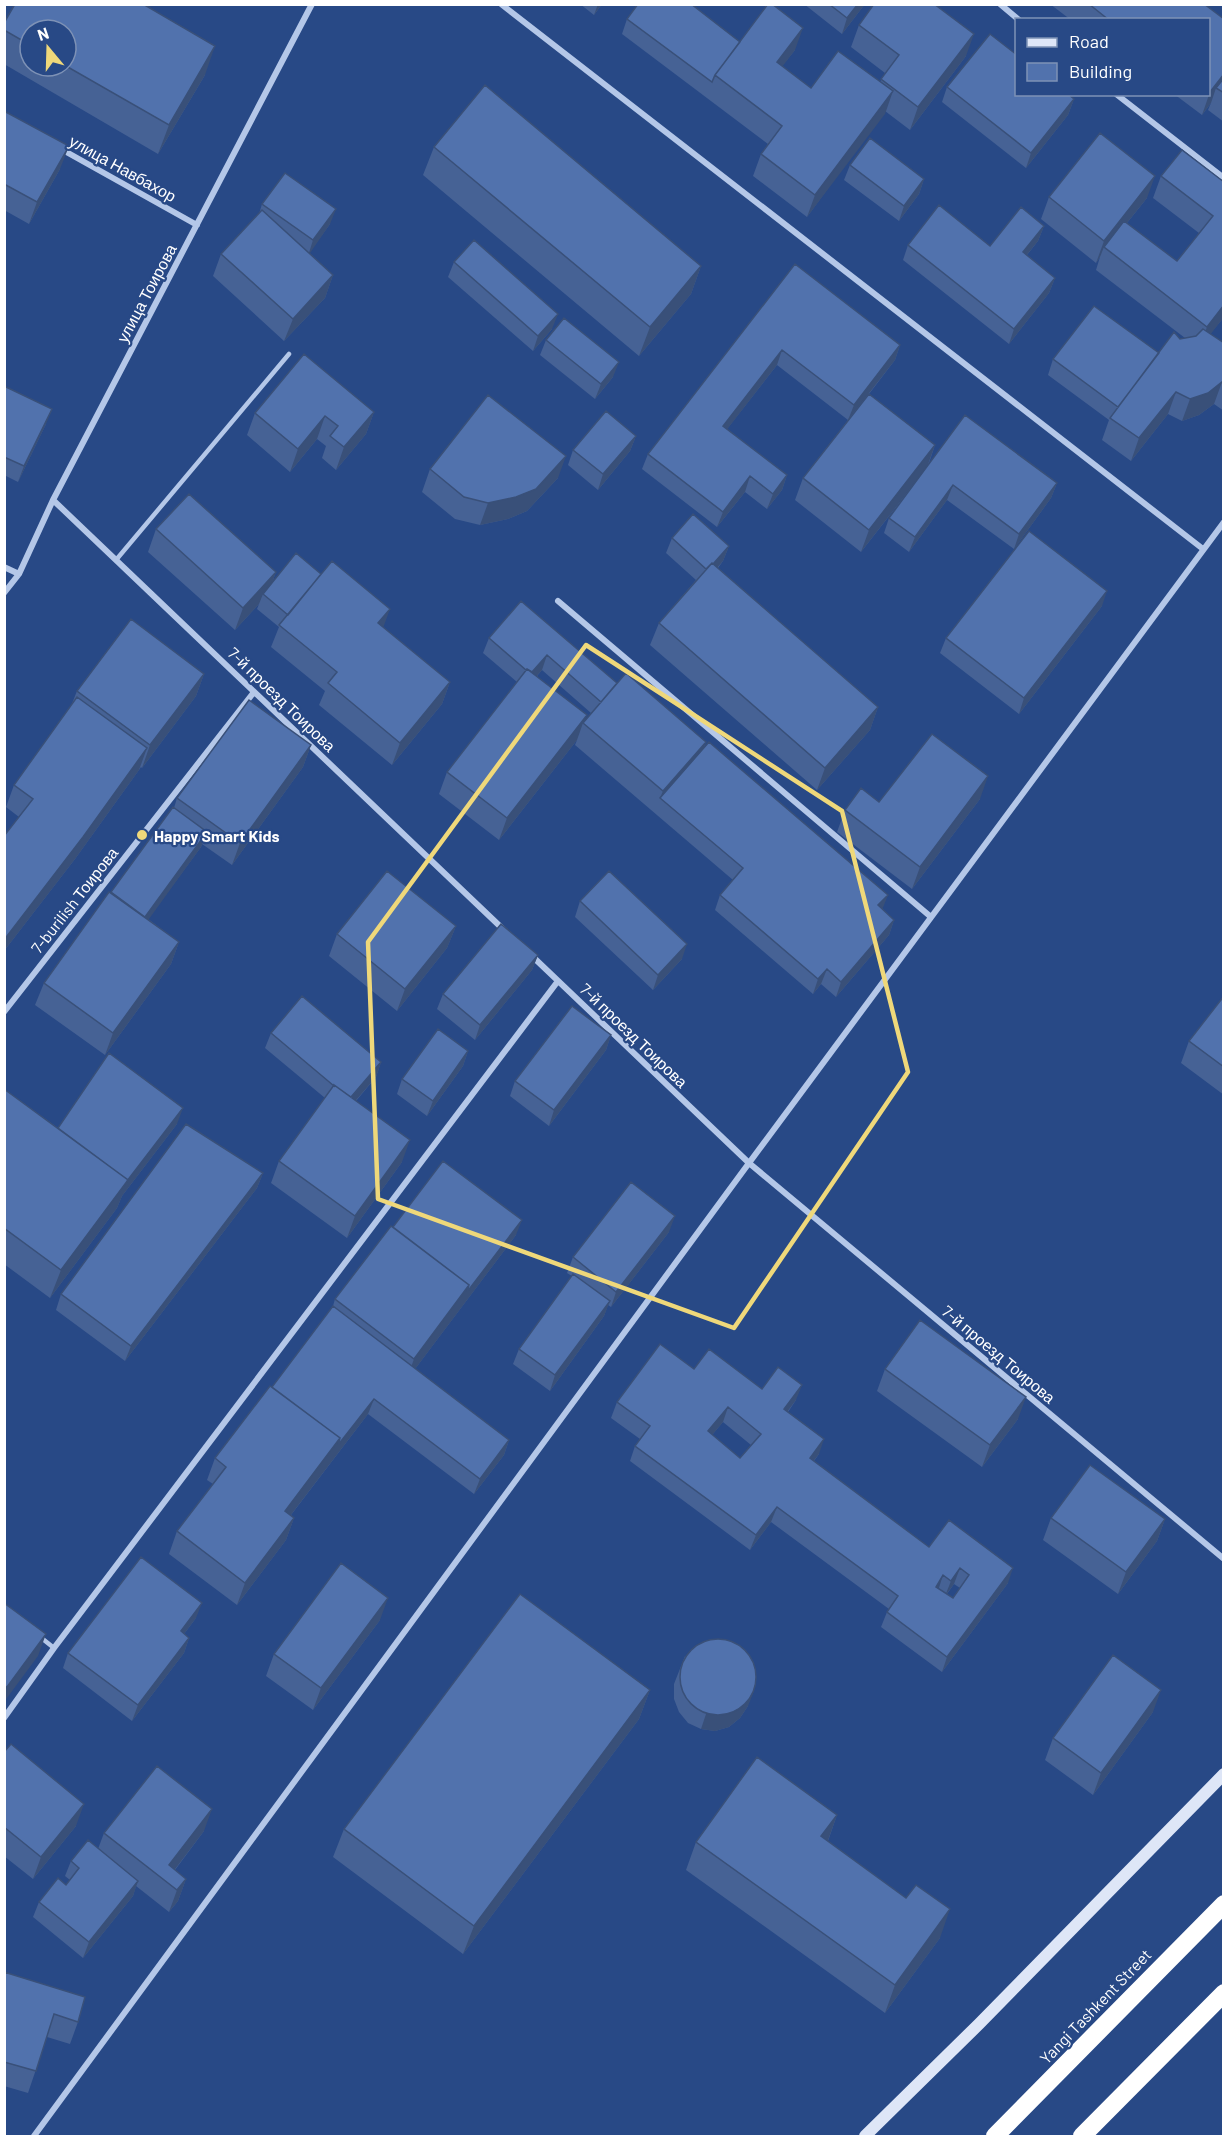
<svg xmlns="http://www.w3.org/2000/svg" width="1228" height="2141" viewBox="0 0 1228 2141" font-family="Barlow,sans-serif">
	<rect width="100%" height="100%" fill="#284986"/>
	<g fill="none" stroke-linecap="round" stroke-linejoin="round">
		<path stroke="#b4c7e8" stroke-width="4.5" d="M116 560 289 354
			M39 1636 54 1648"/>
		<path stroke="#b4c7e8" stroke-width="6" d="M501 4 1203 549
			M1000 4 1019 20
			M1116 94 1224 178
			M61 149 197 225
			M53 500 505 931
			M4 567 19 574
			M4 593 19 574 53 500 312 4
			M558 601 931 917
			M532 956 749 1163 1224 1559
			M4 1012 254 692
			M4 1718 54 1648 558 981
			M34 2136 749 1163 1224 522"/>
		<path stroke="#dee6f7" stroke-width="12" d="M865 2136 979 2024 1224 1774"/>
		<path stroke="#fff" stroke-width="18" d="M995 2136 1224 1904
			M1082 2136 1224 1993"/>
	</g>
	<path fill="#466295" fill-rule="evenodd" d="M580 4H602L594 15Z
		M763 4H776L775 6 795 50 782 66 811 88 880 82 885 73 851 47 859 25 966 56 910 130 885 111 807 217 753 176 761 154 768 144 622 34 627 19 740 42 766 7Z
		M804 4H865L842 34Z
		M1050 4H1204L1224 19V122L1208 110 1211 103 1202 115 1174 94H1209V20H1071Z
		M4 23 205 75 158 154 4 64ZM30 30 66 66H30Z
		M947 87 1074 99 1068 115 1026 168 942 102Z
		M4 111 60 169 29 224 4 210Z
		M434 147 701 266 691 294 639 356 423 175Z
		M850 165 924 179 919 194 899 221 844 180Z
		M1161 176 1224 182V317L1210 334 1224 343V411L1214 404 1199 415 1182 421 1168 414 1131 461 1102 440 1109 420 1048 375 1053 359 1159 353 1180 339 1185 338 1096 270 1100 257 1096 263 1041 219 1049 197 1147 198 1127 223 1177 261 1199 233 1153 198Z
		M262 204 330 224 309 253 333 275 325 298 284 341 213 276 221 254 259 214Z
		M1044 226 1038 241 1027 255 1055 278 1049 293 1009 344 903 260 908 245 990 246Z
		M454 262 552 329 533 351 448 277Z
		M795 264 900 345 895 360 856 411 935 445 928 466 1057 483 1051 498 1014 549 947 500 909 552 884 533 889 518 919 478 861 552 795 500 803 478 848 420 777 365 727 429 787 475 782 490 767 509 745 492 717 527 642 469 648 454Z
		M546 340 613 377 595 399 540 355Z
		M4 386 46 424 18 482 4 475Z
		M374 412 366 434 336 470 322 458 326 446 317 439 290 472 247 435 255 413Z
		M636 436 630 451 598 490 568 465 573 450Z
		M430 469 558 478 527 511 508 519 480 525 455 519 422 492Z
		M156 529 276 572 272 583 383 627 450 682 442 704 392 765 319 705 325 691 271 647 279 627 257 609 259 604 235 630 148 552Z
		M672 538 729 546 723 561 718 568 878 707 870 730 817 790 650 645 659 623 696 580 666 553Z
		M521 601 617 683 706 742 704 748 894 920 889 935 836 997 821 984 813 994 715 910 720 895 733 880 575 745 577 740 499 840 439 794 447 772 517 682 483 653 489 638ZM542 670 591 713 585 720 537 676Z
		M1102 606 1019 714 940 653 946 638Z
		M204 674 196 696 142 768 141 767 139 770 75 859 4 951V836L19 817 6 807 14 785 71 706 77 691Z
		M311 745 303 767 232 865 202 844 201 847 148 919 179 942 171 964 105 1055 35 1005 44 983 174 808 177 798Z
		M980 799 912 889 837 832 845 810 879 802Z
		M580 901 682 959 653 990 575 917Z
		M456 926 447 948 397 1011 329 956 337 934Z
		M538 955 532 970 475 1040 437 1009 443 994Z
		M1224 996V1095L1181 1063 1189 1041Z
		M271 1033 381 1062 376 1077 356 1101 402 1162 347 1238 271 1183 279 1161 325 1098 265 1048Z
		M611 1035 606 1050 549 1126 510 1096 515 1081Z
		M468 1051 463 1066 427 1116 397 1094 402 1079Z
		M4 1089 58 1128 177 1124 122 1196 117 1208 50 1298 4 1264Z
		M263 1173 257 1188 125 1361 56 1310 61 1294Z
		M393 1227 516 1235 415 1369 509 1440 504 1455 474 1494 368 1414 291 1515 294 1518 286 1540 237 1605 169 1554 177 1531 213 1484 207 1480 215 1458 272 1387 333 1306 335 1299Z
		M669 1232 611 1307 608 1305 604 1316 550 1391 513 1364 519 1349 572 1276 567 1273 573 1257Z
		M694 1369 796 1400 788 1412 819 1454 814 1461 929 1547 1008 1583 942 1672 881 1627 887 1612 889 1609 771 1522 750 1550 630 1461 635 1446 640 1439 611 1418 617 1402ZM723 1422 751 1445 740 1458 712 1435ZM954 1584 960 1588 953 1598 947 1594Z
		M885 1369 1018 1419 982 1467 877 1391Z
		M1051 1518 1165 1519 1157 1541 1118 1594 1043 1540Z
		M196 1618 184 1634 189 1638 184 1653 132 1721 63 1668 68 1653Z
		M380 1620 313 1710 266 1676 274 1654Z
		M685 1656 748 1706 740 1718 729 1727 715 1731 701 1729 688 1723 679 1712 674 1699V1684Z
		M650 1690 639 1719 463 1954 333 1857 344 1829Z
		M1153 1712 1093 1795 1045 1760 1053 1738Z
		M4 1752 76 1826 33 1879 4 1856Z
		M837 1815 828 1841 940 1938 885 2013 686 1870 696 1842Z
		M204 1831 175 1870 186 1879 178 1901 169 1912 136 1886 133 1896 83 1958 33 1917 39 1902 66 1885 70 1880 65 1876 71 1861 98 1849 104 1833Z
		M4 1972 78 2022 70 2044 47 2037 28 2093 4 2086Z"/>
	<path fill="#395079" d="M598 4H602L594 15Z
		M858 4H865L842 34 847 18Z
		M803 28 795 50 769 84 777 62Z
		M974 34 966 56 910 130 918 107Z
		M215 46 205 75 158 154 169 125Z
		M1224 74V85L1216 88 1211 103 1202 115 1210 92Z
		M893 91 885 114 807 217 815 195Z
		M1074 99 1068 115 1026 168 1031 153Z
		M69 146 60 169 29 224 37 202Z
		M1155 176 1147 198 1106 249 1104 247 1100 257 1096 263 1104 241Z
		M924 179 919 194 899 221 904 206Z
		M336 209 330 224 308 256 313 240Z
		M1044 226 1038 241 1017 267 1023 252Z
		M701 266 691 294 639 356 650 327Z
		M333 275 325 298 284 341 293 319Z
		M1055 278 1049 293 1009 344 1014 329Z
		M1224 305V317L1199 349 1207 327Z
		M558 314 552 329 533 351 538 336Z
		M900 345 895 360 848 420 854 405Z
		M782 350 777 365 718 441 723 426Z
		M619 362 613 377 595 399 601 384Z
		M1222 382 1214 404 1199 415 1182 421 1190 399Z
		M1176 392 1168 414 1131 461 1139 438Z
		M52 409 46 424 18 482 24 466Z
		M374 412 366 434 336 470 344 447Z
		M325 416 317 439 290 472 298 449Z
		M636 436 630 451 598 490 603 474Z
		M935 445 927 467 861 552 869 530Z
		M566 456 558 478 527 511 508 519 480 525 488 503Z
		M787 475 782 490 767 509 773 494Z
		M750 476 745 492 717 527 723 512Z
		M1057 483 1051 498 1014 549 1019 534Z
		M953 485 947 500 909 552 915 537Z
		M729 546 723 561 702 585 707 570Z
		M276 572 268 594H263L259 604 235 630 243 608Z
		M1107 591 1102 606 1019 714 1024 698Z
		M390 609 382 631 378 623Z
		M547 655 542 670 525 689 531 674Z
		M204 674 196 696 142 768 150 745Z
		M450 682 442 704 392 765 400 743Z
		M878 707 870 730 817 790 825 768Z
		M587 715 584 724 583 723 577 740 499 840 507 818Z
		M706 742 698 764 660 798 663 791Z
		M311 745 303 767 232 865 240 843Z
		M147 748 139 770 75 859 4 951V940Z
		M988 776 980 799 912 889 920 867Z
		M207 832 201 847 136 937 141 922Z
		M888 895 882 910 878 905Z
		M894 920 889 935 836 997 841 982Z
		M456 926 447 948 397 1011 405 989Z
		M179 942 171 964 105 1055 113 1033Z
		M687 944 682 959 653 990 658 975Z
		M538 955 532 970 475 1040 480 1025Z
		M827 969 821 984 813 994 818 979Z
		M611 1035 606 1050 549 1126 554 1110Z
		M468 1051 463 1066 427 1116 433 1101Z
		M381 1062 376 1077 344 1114 350 1099Z
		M183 1108 177 1124 122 1196 117 1208 50 1298 61 1270 128 1180Z
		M410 1140 402 1162 347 1238 355 1216Z
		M263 1173 257 1188 125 1361 131 1346Z
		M675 1216 669 1232 611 1307 616 1292Z
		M522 1220 516 1235 406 1381 414 1359 469 1285Z
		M610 1301 604 1316 550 1391 555 1375Z
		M802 1385 796 1400 778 1424 784 1409Z
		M1026 1397 1018 1419 982 1467 990 1445Z
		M374 1399 368 1414 277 1533 285 1511 340 1438Z
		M728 1407 723 1422 702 1447 708 1431Z
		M824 1439 819 1454 804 1473 810 1458Z
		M509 1440 504 1455 474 1494 480 1479Z
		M777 1507 771 1522 750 1550 756 1535Z
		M294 1518 286 1540 237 1605 245 1583Z
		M1165 1519 1157 1541 1118 1594 1126 1572Z
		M960 1568 954 1584 945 1596 951 1581Z
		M1013 1568 1008 1583 942 1672 947 1657Z
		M943 1575 938 1591 936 1587Z
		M388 1598 380 1620 313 1710 321 1688Z
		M202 1603 196 1618 175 1646 181 1631Z
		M46 1634 38 1656 4 1702V1694L7 1687Z
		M189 1638 184 1653 132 1721 138 1705Z
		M650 1690 639 1719 463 1954 474 1926Z
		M1161 1690 1153 1712 1093 1795 1101 1773Z
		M754 1691 748 1706 740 1718 729 1727 715 1731 701 1729 706 1714Z
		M84 1804 76 1826 33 1879 41 1857Z
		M212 1809 204 1831 166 1881 169 1865Z
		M837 1815 827 1843 821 1836Z
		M186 1879 178 1901 169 1912 177 1890Z
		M138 1881 133 1896 83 1958 89 1942Z
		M950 1909 940 1938 885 2013 895 1985Z"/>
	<path fill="#5172ad" stroke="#395079" stroke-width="1.5" fill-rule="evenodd" d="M15 4H143L215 46 169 125 66 66V30H30V45L4 30V23Z
		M638 4H691L740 42 715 75 712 82 627 19Z
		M768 4H772L803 28 777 62 811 88 838 51 893 91 815 195 761 154 782 126 715 75Z
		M829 4H858L847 18Z
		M874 4H934L974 34 918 107 881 79 899 55 859 25Z
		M1089 4H1204L1224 19V74L1210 92 1209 91V20H1109Z
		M990 34 1017 55V94H1068L1074 99 1031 153 947 87Z
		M1224 78V93L1216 88Z
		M485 85 701 266 650 327 434 147Z
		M4 111 69 146 37 202 4 184Z
		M1100 133 1155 176 1104 241 1049 197Z
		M870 138 924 179 904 206 850 165Z
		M1182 150 1224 182V305L1207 327 1104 247 1124 221 1177 261 1213 216 1161 176Z
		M285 173 336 209 313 240 262 204Z
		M939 205 990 246 1021 207 1044 226 1023 252 1055 278 1014 329 908 245Z
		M262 210 333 275 293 319 221 254Z
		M474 240 558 314 538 336 454 262Z
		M795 264 900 345 854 405 782 350 723 426 787 475 773 494 750 476 723 512 648 454Z
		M1094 306 1159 353 1118 407 1053 359Z
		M564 318 619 362 601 384 546 340Z
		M1203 329 1224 343V383L1222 382 1208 393 1190 399 1176 392 1139 438 1110 418 1174 332 1180 339 1196 336Z
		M304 354 374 412 344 447 330 436 338 426 325 416 298 449 255 413Z
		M4 386 52 409 24 466 4 457Z
		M869 394 935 445 869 530 803 478Z
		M488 395 566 456 536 489 516 497 488 503 464 497 430 469Z
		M606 411 636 436 603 474 573 450Z
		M965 415 1057 483 1019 534 953 485 915 537 889 518Z
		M189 494 276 572 243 608 156 529Z
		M693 514 729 546 713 564 712 563 706 569 672 538Z
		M1029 531 1107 591 1024 698 946 638Z
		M296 553 321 574 288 615 263 594Z
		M332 561 390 609 378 623 450 682 400 743 328 683 337 672 279 625Z
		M712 563 878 707 825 768 659 623Z
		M521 601 617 683 601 702 547 655 532 672 527 669 526 670 489 638Z
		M131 619 204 674 150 745 77 691Z
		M527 669 587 715 507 818 447 772Z
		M626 673 706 742 663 791 583 723Z
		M77 697 147 748 83 837 4 940V836L33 799 14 785Z
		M249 700 311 745 240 843 177 798Z
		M932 734 988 776 920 867 845 810 861 788 879 802Z
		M709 742 888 895 878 905 894 920 841 982 827 969 818 979 720 895 743 868 660 798Z
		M173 807 207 832 145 917 111 892Z
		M387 871 456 926 405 989 337 934Z
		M609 871 687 944 658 975 580 901Z
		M109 892 179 942 113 1033 44 983Z
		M501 924 538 955 480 1025 443 994Z
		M302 996 381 1062 351 1097 334 1085V1086L271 1033Z
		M1224 996V1067L1189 1041Z
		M572 1006 611 1035 554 1110 515 1081Z
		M438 1029 468 1051 433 1101 402 1079Z
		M109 1053 183 1108 127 1181 128 1180 58 1128Z
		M334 1085 410 1140 355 1216 279 1161Z
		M4 1089 128 1180 61 1270 4 1228Z
		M186 1124 263 1173 131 1346 61 1294Z
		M443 1161 522 1220 467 1292 469 1285 393 1227Z
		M631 1182 675 1216 616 1292 573 1257Z
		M391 1226 469 1285 414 1359 335 1299Z
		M573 1274 610 1301 555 1375 519 1349Z
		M333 1306 509 1440 480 1479 374 1399 338 1445 340 1438 272 1387Z
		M920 1320 1026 1397 990 1445 885 1369Z
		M660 1344 694 1369 709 1349 762 1389 778 1367 802 1385 784 1409 824 1439 810 1458 929 1547 949 1520 1013 1568 947 1657 887 1612 898 1596 777 1507 756 1535 635 1446 650 1426 617 1402ZM728 1407 761 1434 740 1458 708 1431ZM960 1568 969 1575 953 1598 936 1587 943 1575 951 1581Z
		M270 1386 340 1438 285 1511 294 1518 245 1583 177 1531 226 1467 215 1458Z
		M1090 1465 1165 1519 1126 1572 1051 1518Z
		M141 1557 202 1603 181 1631 189 1638 138 1705 68 1653Z
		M341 1563 388 1598 321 1688 274 1654Z
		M520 1594 650 1690 474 1926 344 1829Z
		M4 1603 46 1634 7 1687 4 1685Z
		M680 1677a38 38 0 1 1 76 0a38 38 0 1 1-76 0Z
		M1113 1655 1161 1690 1101 1773 1053 1738Z
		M11 1744 84 1804 41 1857 4 1827V1752Z
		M757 1757 837 1815 821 1836 906 1898 916 1885 950 1909 895 1985 696 1842Z
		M157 1766 212 1809 169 1865 186 1879 177 1890 104 1833Z
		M88 1840 138 1881 89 1942 39 1902 58 1878 66 1885 79 1868 71 1861Z
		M4 1972 85 1997 78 2022 54 2014 36 2071 4 2062Z"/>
	<path fill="none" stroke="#efd87a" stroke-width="4.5" stroke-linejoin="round" d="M586 645 842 811 908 1072 734 1328 378 1199 368 942Z"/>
	<circle fill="#efd87a" stroke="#284986" stroke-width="2" cx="142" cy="835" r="6"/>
	<g text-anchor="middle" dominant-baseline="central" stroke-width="4.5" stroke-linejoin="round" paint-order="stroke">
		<g font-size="16" fill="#fff" stroke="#284986">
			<text transform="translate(123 168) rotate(29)">улица Навбахор</text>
			<text transform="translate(146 293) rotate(-62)">улица Тоирова</text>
			<text transform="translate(282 699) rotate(44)">7-й проезд Тоирова</text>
			<text transform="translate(74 900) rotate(-52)">7-burilish Тоирова</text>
			<text transform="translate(634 1035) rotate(44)">7-й проезд Тоирова</text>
			<text transform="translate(999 1354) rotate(40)">7-й проезд Тоирова</text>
			<text transform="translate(1095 2006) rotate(-46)">Yangi Tashkent Street</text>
		</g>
		<g font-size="16" font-weight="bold" fill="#fff" stroke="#284986" text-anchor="start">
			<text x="154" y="835">Happy Smart Kids</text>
		</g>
	</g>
	<rect width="1228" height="2141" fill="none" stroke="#ffffff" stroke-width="12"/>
	<rect x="1015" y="18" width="195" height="78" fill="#284986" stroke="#7e92b6" stroke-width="1.5"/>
	<rect x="1027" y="38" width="30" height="9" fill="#dee6f7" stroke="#7e92b6" stroke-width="1.5"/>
	<text x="1069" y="48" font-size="18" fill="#ffffff">Road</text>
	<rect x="1027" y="63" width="30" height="18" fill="#5172ad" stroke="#7e92b6" stroke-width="1.5"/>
	<text x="1069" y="78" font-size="18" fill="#ffffff">Building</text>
	<g transform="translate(48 48) rotate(341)"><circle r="28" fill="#284986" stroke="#7e92b6" stroke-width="1.5"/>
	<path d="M0-4.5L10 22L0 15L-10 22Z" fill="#efd87a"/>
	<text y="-9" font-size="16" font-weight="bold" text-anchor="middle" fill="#ffffff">N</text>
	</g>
</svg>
